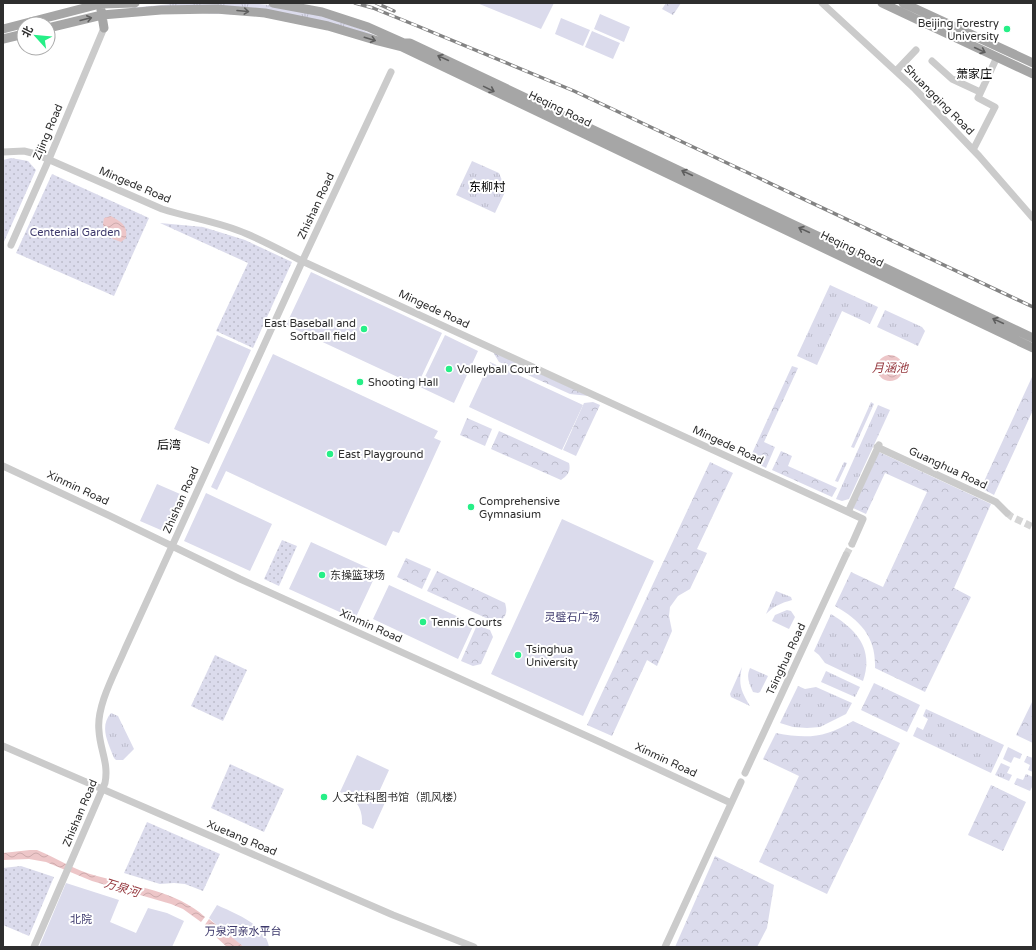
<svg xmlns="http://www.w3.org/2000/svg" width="1036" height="950" viewBox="0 0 1036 950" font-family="'Varela Round','Noto Sans SC',sans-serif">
	<defs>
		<pattern id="grass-tufts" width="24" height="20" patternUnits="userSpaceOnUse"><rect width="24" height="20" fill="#dbdbec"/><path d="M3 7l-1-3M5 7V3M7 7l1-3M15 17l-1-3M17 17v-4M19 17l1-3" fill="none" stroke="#bcbccb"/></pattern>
		<pattern id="forest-crowns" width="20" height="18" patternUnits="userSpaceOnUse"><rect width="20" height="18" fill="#dbdbec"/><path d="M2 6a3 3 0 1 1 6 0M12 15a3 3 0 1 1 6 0" fill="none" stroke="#bcbccb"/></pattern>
		<pattern id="garden-dots" width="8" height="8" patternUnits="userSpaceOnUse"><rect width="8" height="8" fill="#dbdbec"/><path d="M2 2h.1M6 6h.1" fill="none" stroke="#bcbccb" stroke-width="1.8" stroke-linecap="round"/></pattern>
		<pattern id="water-waves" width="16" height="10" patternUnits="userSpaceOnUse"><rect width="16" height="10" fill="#edc6c8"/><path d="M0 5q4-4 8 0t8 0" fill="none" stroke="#ccaaac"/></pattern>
	</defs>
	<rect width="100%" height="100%" fill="#fff"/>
	<path fill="url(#grass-tufts)" d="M182 3C204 3 225 2 247 3 289 5 336 17 374 35L375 37 289 17 130 10V8Z
		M472 161 499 173 506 190 495 213 456 195Z
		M830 285 878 307 870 324 842 311 817 365 797 356Z
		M885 310 922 327 925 331 918 346 877 327Z
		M871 402 874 404 854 448 851 447Z
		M878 405 890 410 849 499 842 501 836 499Z
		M844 462 847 463 838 482 835 481Z
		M776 591 791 597 792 600C781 603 774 606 766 614Z
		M787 610 791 611 795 617 789 629 772 621 775 615Z
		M831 614C857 630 874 649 863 681L825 663 819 655 814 651Z
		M742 667C738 685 741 691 750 706L731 697 730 694Z
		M750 668 768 676 760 692 758 693 753 692C749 683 746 677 750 668Z
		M826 671 860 687 855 697 821 682Z
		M798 686 805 689 816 687 852 703 846 714 820 727 807 728 793 727 780 723Z
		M926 709 1004 745 991 773 913 736 917 727 923 730 928 719 923 716Z
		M111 713 118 716 134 749 123 760H116L114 758C108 742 99 727 111 713Z
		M1008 747 1022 754 1020 759 1014 757 1011 763 1003 759Z
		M1027 756 1033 758V772L1028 770 1030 765 1024 762Z
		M1001 763 1010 767 1007 773 1012 775 1009 781 995 775Z
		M1026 774 1033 777V785L1030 791 1014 784 1017 778 1023 780Z"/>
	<path fill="url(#forest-crowns)" d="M666 3H681L673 15 662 9Z
		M493 352 589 396 570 394 499 362Z
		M792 366 798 368 764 442 775 447 766 468 749 460Z
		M1032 377 1033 378V410L994 495 981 488Z
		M593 402 600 405 576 456 563 450 584 403Z
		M467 418 492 429 485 446 460 435Z
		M499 431 569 463C571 471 568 475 561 480L491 449Z
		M781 451 792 456 788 466 837 488 832 497 772 470Z
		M879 452 991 504 954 588 971 597 925 692 875 668C876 637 861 621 835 606L851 572 883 587 927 492 885 473 866 514 853 508Z
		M710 462 733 473 697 549 707 553 690 589 678 596 670 607 669 616 672 631 657 666 647 660 612 736 587 725Z
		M406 558 431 569 422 589 397 577Z
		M437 571 505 603C508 613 506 617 497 623L427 591Z
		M477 625 490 630 493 637 481 664 473 666 461 661Z
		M874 683 920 705 907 732 861 710Z
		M1033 700V743L1016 735Z
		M853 721 900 743 827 894 759 862 799 776 763 759 776 733C807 739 825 738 853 721Z
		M991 785 1026 802 1003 851 968 835Z
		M715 856 774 885 767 928 757 947H675Z"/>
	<path fill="#dbdbec" d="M477 3H554L541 29Z
		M600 14 630 27 624 42 594 29Z
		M561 18 590 30 583 46 555 34Z
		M592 31 620 43 613 59 585 47Z
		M311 272 442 333 417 386 286 325Z
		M217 335 251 350 209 444 174 429Z
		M445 335 478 351 454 403 420 387Z
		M273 354 438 431 434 438 441 441 399 533 393 531 386 546 226 471 217 490 211 487Z
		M490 362 583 405 562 450 469 407Z
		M157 484 187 497 170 534 140 521Z
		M206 493 272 524 250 571 184 541Z
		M562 519 654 561 583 716 491 674Z
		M311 542 377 572 355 619 289 589Z
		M389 585 474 624 458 659 373 619Z
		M357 755 389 770 379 792 388 796 373 829 362 824C363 807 355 798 340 792Z
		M66 883 119 900 110 922 136 933 148 908 167 913 184 921 172 947H39Z
		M217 905C236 914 265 924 269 947H244L230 937 209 918Z"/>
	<path fill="url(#garden-dots)" d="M11 158 28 161 36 170 3 244V160Z
		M52 174 149 218 114 296 16 253Z
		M160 223 203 227 245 240 292 262 253 348 216 331 248 263Z
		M282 540 297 546 279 586 264 579Z
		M215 655 247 670 223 721 191 706Z
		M230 764 284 789 264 832 211 808Z
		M147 822 220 854 203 891 185 884 174 883 160 884 124 873Z
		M21 866 54 877 29 936 3 925V868Z"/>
	<path fill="url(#water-waves)" d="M111 216C121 222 128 225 126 238L121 242 113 239 105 233 103 224 104 218Z
		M877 368a13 13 0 1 1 26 0a13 13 0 1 1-26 0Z
		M30 850H37C57 858 76 871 97 876 133 886 177 891 205 917L201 922 183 909 171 904 92 881 46 862 29 859 3 860V853Z
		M209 919 244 947H227L204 926Z"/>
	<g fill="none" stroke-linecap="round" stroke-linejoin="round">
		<path stroke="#d5d5d5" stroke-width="7" stroke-dasharray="7 3.5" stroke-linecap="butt" d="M1007 513 1012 517 1033 527
			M846 555 852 544"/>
		<path stroke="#cbcbcb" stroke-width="7" d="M822 3 915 89 979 156 1033 218
			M932 61 952 79 980 92
			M896 71 916 50
			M973 150 995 107 978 98 997 57
			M3 152 24 151 36 154 162 209C190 218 220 222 247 234 266 242 284 252 302 261L848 512
			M11 245 49 159 104 28
			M877 447 996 502 1007 513
			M3 466 108 515 240 579 600 742 731 803
			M852 544 863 519 848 512 879 445
			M3 746 393 915 474 947
			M745 773 846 555
			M34 947 105 783C109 763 100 750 99 731 96 706 115 673 125 649L301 264 391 72
			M665 947 741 782"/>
		<path stroke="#a6a6a6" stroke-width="9" d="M273 3 322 12 368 27 404 43H410L1033 338
			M882 3 1033 74
			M903 3 1033 63
			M101 10 104 28
			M48 28 102 15 161 10 216 9 265 13 328 26 378 41 402 47 1033 348
			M3 29 100 4 135 3
			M3 39 24 34"/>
		<g stroke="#838383" stroke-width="3.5">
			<path id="rail" d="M355 3 373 8 415 25 574 91 1033 307
				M376 3 394 11"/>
		</g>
		<use href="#rail" stroke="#fff" stroke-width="2" stroke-dasharray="6" stroke-linecap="butt"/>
	</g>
	<defs><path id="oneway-shaft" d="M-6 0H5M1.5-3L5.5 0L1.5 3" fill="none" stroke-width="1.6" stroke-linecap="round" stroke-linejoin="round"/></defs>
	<g stroke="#5e5e5e">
		<use href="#oneway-shaft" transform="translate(243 11) rotate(5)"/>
		<use href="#oneway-shaft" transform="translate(86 19) rotate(-14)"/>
		<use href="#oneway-shaft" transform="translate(370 39) rotate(17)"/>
		<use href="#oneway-shaft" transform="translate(980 50) rotate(25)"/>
		<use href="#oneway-shaft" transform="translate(443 58) rotate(-155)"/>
		<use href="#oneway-shaft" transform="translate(489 89) rotate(26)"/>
		<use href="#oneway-shaft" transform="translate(687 173) rotate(-155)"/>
		<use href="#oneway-shaft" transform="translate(804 230) rotate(-155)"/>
		<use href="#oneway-shaft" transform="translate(998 321) rotate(-155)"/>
	</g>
	<g fill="#26ef87" stroke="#fff" stroke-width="1.5">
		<circle cx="1007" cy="29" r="4"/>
		<circle cx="364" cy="329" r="4"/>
		<circle cx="449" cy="369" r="4"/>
		<circle cx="360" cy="382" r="4"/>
		<circle cx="330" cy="454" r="4"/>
		<circle cx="471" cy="507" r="4"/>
		<circle cx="322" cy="575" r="4"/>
		<circle cx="423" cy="622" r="4"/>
		<circle cx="518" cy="655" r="4"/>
		<circle cx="324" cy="797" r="4"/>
	</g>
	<g text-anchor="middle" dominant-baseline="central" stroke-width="4" stroke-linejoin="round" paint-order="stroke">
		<g font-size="11" fill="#2e2e2e" stroke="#fff" text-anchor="start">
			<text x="999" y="23" text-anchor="end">Beijing Forestry<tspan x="999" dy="13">University</tspan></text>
			<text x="356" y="323" text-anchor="end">East Baseball and<tspan x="356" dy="13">Softball field</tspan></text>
			<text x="457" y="369">Volleyball Court</text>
			<text x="368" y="382">Shooting Hall</text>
			<text x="338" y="454">East Playground</text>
			<text x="479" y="501">Comprehensive<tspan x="479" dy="13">Gymnasium</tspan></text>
			<text x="330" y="575">东操篮球场</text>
			<text x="431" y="622">Tennis Courts</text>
			<text x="526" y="649">Tsinghua<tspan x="526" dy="13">University</tspan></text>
			<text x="332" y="797">人文社科图书馆（凯风楼）</text>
		</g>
		<g font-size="11" fill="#2e2e2e" stroke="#fff">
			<text transform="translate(939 100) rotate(45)">Shuangqing Road</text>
			<text transform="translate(560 109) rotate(26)">Heqing Road</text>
			<text transform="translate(48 132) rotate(-67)">Zijing Road</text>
			<text transform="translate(135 185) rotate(23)">Mingede Road</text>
			<text transform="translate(316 206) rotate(-65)">Zhishan Road</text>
			<text transform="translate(852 249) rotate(26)">Heqing Road</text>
			<text transform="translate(434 309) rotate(25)">Mingede Road</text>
			<text transform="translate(728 445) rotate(25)">Mingede Road</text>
			<text transform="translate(948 468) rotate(25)">Guanghua Road</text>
			<text transform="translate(78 488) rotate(25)">Xinmin Road</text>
			<text transform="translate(181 500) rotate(-66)">Zhishan Road</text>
			<text transform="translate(371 626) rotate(24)">Xinmin Road</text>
			<text transform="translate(786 659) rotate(-65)">Tsinghua Road</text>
			<text transform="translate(666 760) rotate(25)">Xinmin Road</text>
			<text transform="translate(80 813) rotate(-67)">Zhishan Road</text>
			<text transform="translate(242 838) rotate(23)">Xuetang Road</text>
		</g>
		<g font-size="11" fill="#3d396c" stroke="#fff">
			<text x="75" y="232">Centenial Garden</text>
			<text x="572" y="617">灵璧石广场</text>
			<text x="81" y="919">北院</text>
			<text x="243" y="931">万泉河亲水平台</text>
		</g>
		<g font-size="12" fill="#000" stroke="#fff">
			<text x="974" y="74">萧家庄</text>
			<text x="487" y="187">东柳村</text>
			<text x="169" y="445">后湾</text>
		</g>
		<g font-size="12" font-style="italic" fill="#95373d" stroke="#fff">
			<text x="890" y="368">月涵池</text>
			<text transform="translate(122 888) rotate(17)">万泉河</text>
		</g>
	</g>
	<rect width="1036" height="950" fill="none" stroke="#2e2e2e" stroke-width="8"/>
	<g transform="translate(36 36) rotate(297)"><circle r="19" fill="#ffffff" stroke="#ababab"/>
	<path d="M0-3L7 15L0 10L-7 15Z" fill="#26ef87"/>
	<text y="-6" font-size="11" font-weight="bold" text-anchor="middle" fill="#2e2e2e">北</text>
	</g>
</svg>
